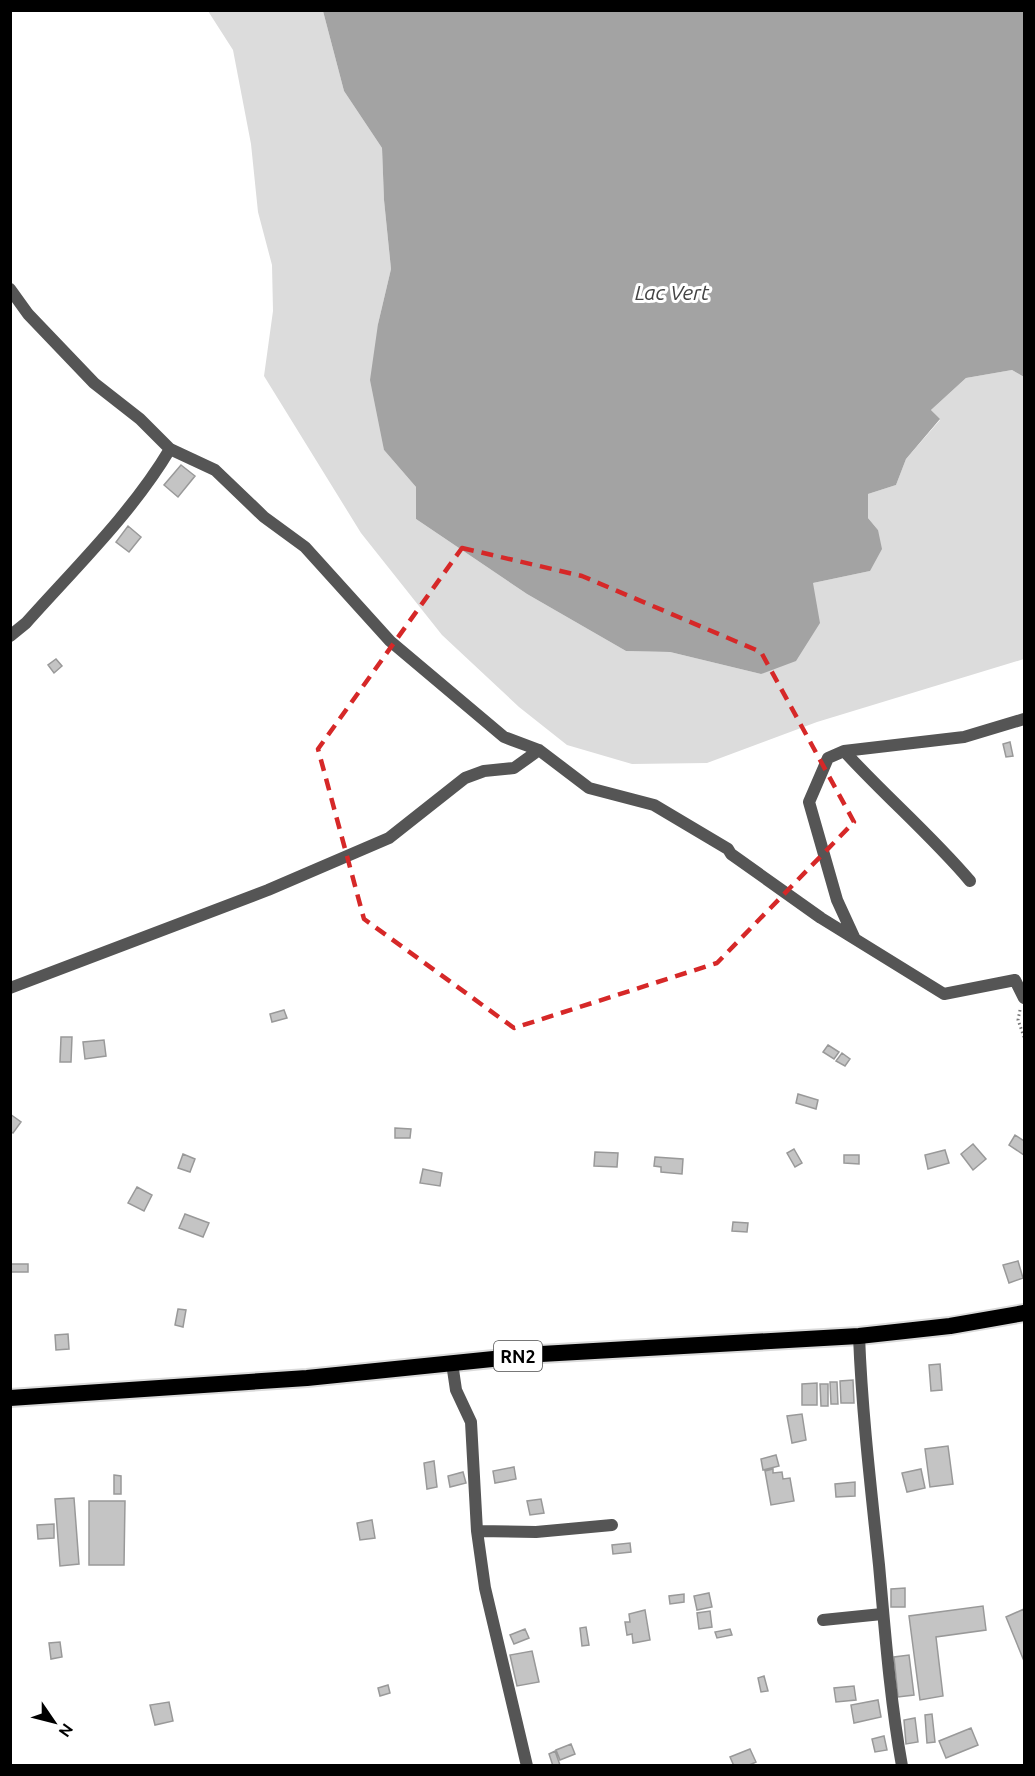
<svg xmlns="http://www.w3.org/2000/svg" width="1035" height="1776" viewBox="0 0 1035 1776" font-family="Ubuntu,sans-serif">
	<rect width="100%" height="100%" fill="#fff"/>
	<path fill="#dcdcdc" d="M208 11H323L344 91 382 148 384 200 391 269 378 324 384 450 416 487V519L527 594 626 651 670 652 761 674 813 583 870 571 878 530 868 518V494L896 485 906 459 940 420 931 410 966 378 1012 370 1024 377V659L817 722 707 763 632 764 567 745 519 707 442 635 361 533 264 376 273 311 272 265 258 212 251 144 233 50Z"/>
	<path fill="#a3a3a3" d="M323 11H1024V377L1012 370 966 378 931 410 940 419 906 459 896 485 868 494V518L878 530 882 549 870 571 813 583 820 623 796 661 761 674 670 652 626 651 527 594 416 519V487L384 450 370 380 378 324 391 269 384 200 382 148 344 91Z"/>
	<path fill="#c4c4c4" stroke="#999" stroke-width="1.5" d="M181 465 195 476 178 497 164 485Z
		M128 526 141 537 129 552 116 542Z
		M56 659 62 666 54 673 48 665Z
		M1010 742 1013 756 1006 757 1003 744Z
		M284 1010 287 1018 272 1022 270 1014Z
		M61 1037H72L71 1062H60Z
		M104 1040 106 1056 85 1059 83 1042Z
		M828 1045 839 1052 834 1059 823 1052Z
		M842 1053 850 1059 845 1066 836 1061Z
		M798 1094 818 1100 816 1109 796 1103Z
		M10 1114 21 1122 13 1133 10 1131Z
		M395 1128 411 1129 410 1138H395Z
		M1015 1135 1024 1141V1155L1009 1145Z
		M973 1144 986 1159 973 1170 961 1154Z
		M794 1149 802 1163 795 1167 787 1153Z
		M945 1150 949 1163 928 1169 925 1155Z
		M595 1152 618 1153 617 1167 594 1166Z
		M183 1154 195 1159 190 1172 178 1168Z
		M844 1155H859V1164L844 1163Z
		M655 1157 683 1159 682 1174 661 1172V1167L654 1166Z
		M423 1169 442 1173 440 1186 420 1183Z
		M137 1187 152 1195 144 1211 128 1203Z
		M185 1214 209 1223 203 1237 179 1228Z
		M733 1222 748 1223 747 1232 732 1231Z
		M1018 1261 1023 1278 1009 1283 1003 1265Z
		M10 1264H28V1272H10Z
		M178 1309 186 1310 183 1327 175 1325Z
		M68 1334 69 1349 56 1350 55 1335Z
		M940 1364 942 1390 931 1391 929 1365Z
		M853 1380 854 1403H841L840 1381Z
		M830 1382H837L838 1404H831Z
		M817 1383V1405H802V1384Z
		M820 1384H828V1406H821Z
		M802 1414 806 1440 792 1443 787 1416Z
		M948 1446 953 1484 930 1487 925 1449Z
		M776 1455 779 1466 763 1470 761 1459Z
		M434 1461 437 1487 427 1489 424 1463Z
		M514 1467 516 1479 495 1483 493 1471Z
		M773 1469V1473L782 1472 783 1479 790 1478 794 1501 771 1505 765 1471Z
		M921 1469 925 1488 907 1492 902 1473Z
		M463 1472 466 1483 450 1487 448 1476Z
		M114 1475 121 1476V1494H114Z
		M855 1482V1496L836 1497 835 1484Z
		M74 1498 79 1564 60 1566 55 1499Z
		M541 1499 544 1513 530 1515 527 1501Z
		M89 1501H125L124 1565H89Z
		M372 1520 375 1538 360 1540 357 1523Z
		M54 1524V1538L38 1539 37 1525Z
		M630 1543 631 1552 613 1554 612 1545Z
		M905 1588V1607H891V1589Z
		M709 1593 712 1607 697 1610 694 1596Z
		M684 1594V1602L670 1604 669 1596Z
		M983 1606 986 1630 936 1637 943 1696 920 1700 909 1616Z
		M1024 1609V1661L1006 1617Z
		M645 1610 650 1640 633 1643 632 1634 627 1635 625 1622H630L629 1614Z
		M710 1611 712 1627 699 1629 697 1613Z
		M586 1627 589 1645 582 1646 580 1628Z
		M525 1629 529 1638 514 1644 510 1635Z
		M730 1629 732 1635 717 1638 715 1632Z
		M60 1642 62 1657 51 1659 49 1643Z
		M532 1651 539 1682 517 1686 510 1655Z
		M909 1655 914 1695 898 1697 894 1657Z
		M764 1676 768 1691 761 1692 758 1678Z
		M388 1685 390 1693 380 1696 378 1688Z
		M854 1686 856 1700 836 1702 834 1688Z
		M878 1700 881 1717 854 1723 851 1705Z
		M169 1702 173 1721 155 1725 150 1705Z
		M932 1714 935 1742 927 1743 925 1715Z
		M915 1718 918 1742 906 1744 904 1720Z
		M971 1728 978 1745 946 1758 939 1741Z
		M884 1736 887 1750 875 1752 872 1739Z
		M571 1744 575 1754 560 1760 556 1750Z
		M750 1749 756 1762 747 1766H734L730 1757Z
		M555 1751 560 1765 559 1766H553L549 1754Z"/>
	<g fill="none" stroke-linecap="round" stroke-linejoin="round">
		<g stroke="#dbdbdb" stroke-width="20">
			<path id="trunk" d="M10 1398 307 1378 541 1354 859 1336 950 1326 1024 1313"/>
		</g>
		<path stroke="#777" stroke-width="3" stroke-dasharray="1.5 3" stroke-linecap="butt" d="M1020 1010 1018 1020 1024 1037"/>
		<path stroke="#555" stroke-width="12" d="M10 289 28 314 94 383 140 419 170 449 215 470 264 517 305 547 390 641 504 737 539 750 589 788 654 805 728 849 731 854 821 918 944 994 1015 980 1024 998
			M10 636 26 623C75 568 132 513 170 449
			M844 751C885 796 931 835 970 881
			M854 937 837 900 809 802 828 758 844 751 964 737 1024 719
			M10 988 268 890 389 838 465 778 484 771 514 768 539 750
			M859 1336C862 1413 871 1489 879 1565 885 1632 890 1699 902 1766
			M452 1363 456 1390 471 1422 477 1531 485 1588 527 1766
			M477 1531 536 1532 612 1525
			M823 1620 882 1614"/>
		<use href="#trunk" stroke="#000" stroke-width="16"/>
	</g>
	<path fill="none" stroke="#d62828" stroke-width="4.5" stroke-dasharray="12 8" stroke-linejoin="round" d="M462 548 582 576 761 652 854 822 717 963 514 1028 364 919 318 749Z"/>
	<g text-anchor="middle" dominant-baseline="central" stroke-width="6" stroke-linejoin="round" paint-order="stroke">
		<rect fill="#fff" stroke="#4c4c4c" stroke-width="1.5" x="494" y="1341" width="48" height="30" rx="4.5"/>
		<g font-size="18" font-weight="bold" fill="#000">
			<text x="518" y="1356">RN2</text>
		</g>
		<g font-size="21" font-style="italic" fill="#444" stroke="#fff">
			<text x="672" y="292">Lac Vert</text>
		</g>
	</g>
	<rect width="1035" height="1776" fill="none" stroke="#000000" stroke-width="24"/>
	<g transform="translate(54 1722) rotate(125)" stroke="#ffffff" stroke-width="4.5" paint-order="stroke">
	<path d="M0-4.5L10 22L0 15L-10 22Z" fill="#000000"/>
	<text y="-9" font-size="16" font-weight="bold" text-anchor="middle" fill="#000000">N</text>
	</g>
</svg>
